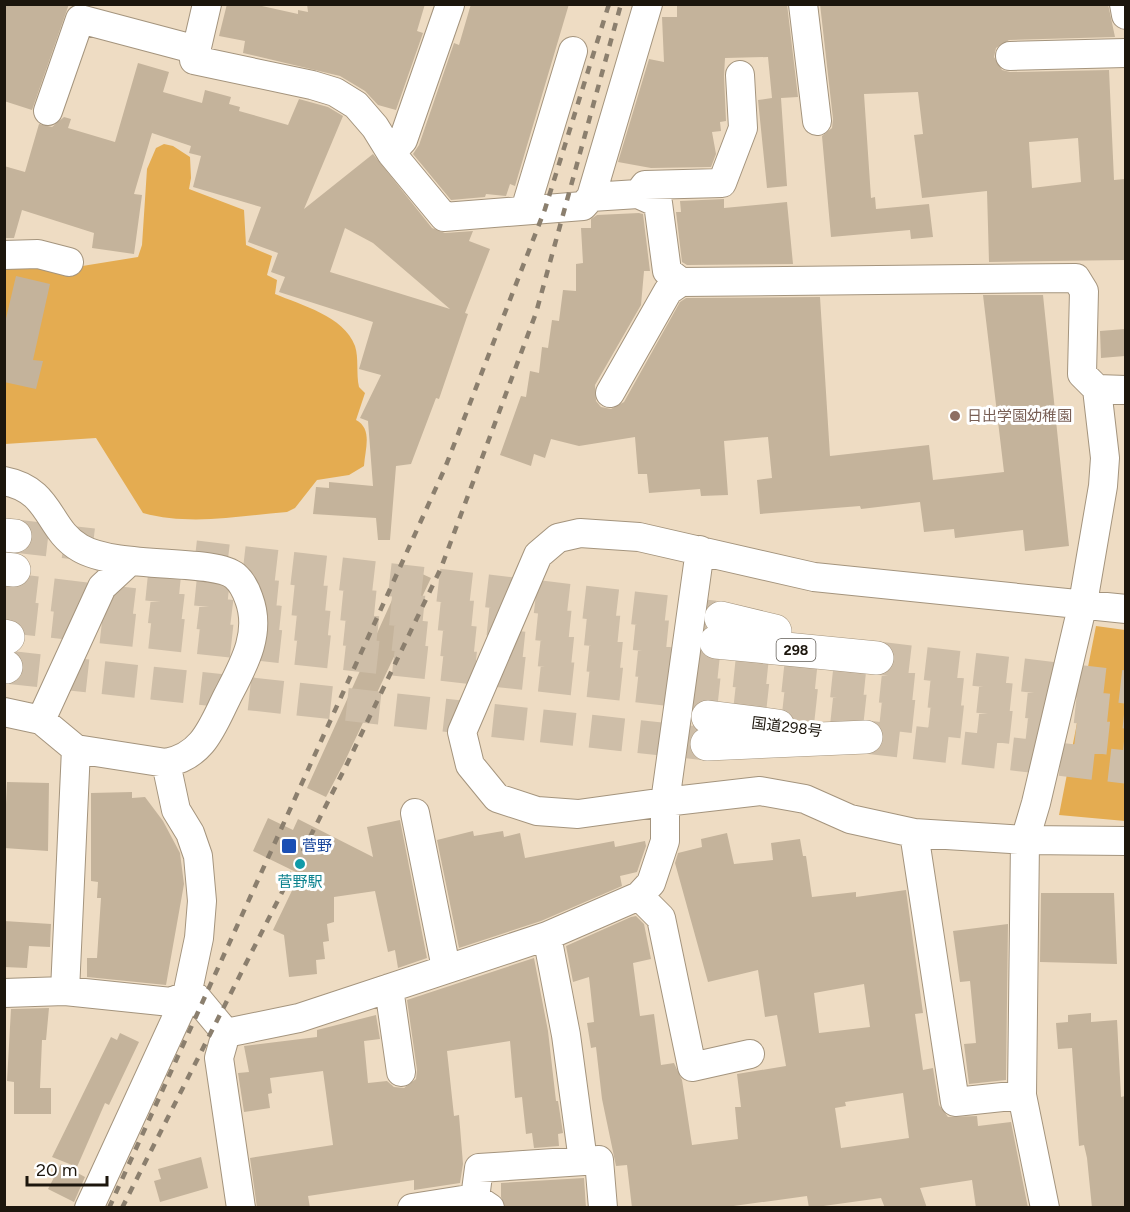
<svg xmlns="http://www.w3.org/2000/svg" width="1130" height="1212" viewBox="0 0 1130 1212" font-family="Figtree,'Noto Sans JP',sans-serif">
	<rect width="100%" height="100%" fill="#eedcc3"/>
	<path fill="#e4ac51" d="M164 144 173 146 190 157 191 178 189 189 244 210 246 245 272 256 267 275 277 280 275 294C301 305 344 316 355 346 359 358 356 374 359 387L365 393 356 420C373 429 365 449 364 466L349 475 317 480 295 508 287 512C238 516 191 526 143 513L96 438 5 444V259L70 268 138 257 142 245 147 169 156 148Z
		M1096 626 1125 630V821L1059 815Z"/>
	<path fill="#c4b39b" fill-rule="evenodd" d="M4 4H69L32 110 4 101Z
		M227 4H253L298 14V10L308 12 307 4H425L417 31 423 33 396 110 378 105 365 91 340 76 243 53 245 41 219 36Z
		M471 4H569L515 186 510 184 506 196 486 194 485 197 451 200 413 154 419 145 454 43 459 45Z
		M677 4H787L798 97 781 98 787 186 767 188 758 100 772 98 768 57 725 58 724 76 726 121 720 122 721 131 712 132 716 154 711 167 651 168 618 162 649 59 664 62 662 17H677Z
		M820 4H1108L1115 37 1009 40 996 48 994 57 1002 70 1010 72 1109 70 1114 180 1125 179V260L989 262 987 191 922 198 914 135 923 134 918 92 864 94 871 198 875 197 876 209 929 204 933 237 911 239 910 230 831 237 822 136 832 128 833 119ZM1078 138 1081 182 1032 188 1029 142Z
		M138 63 169 72 163 92 202 103 205 90 231 97 229 104 240 107 239 111 288 125 299 99 328 107 343 116 304 209 373 154 432 228 445 233 473 231 469 241 490 249 465 313 468 314 439 399 436 398 411 464 396 466 390 540H378L376 518 313 514 316 487 329 488V482L373 486 368 421 360 418 381 375 359 369 373 322 279 292 285 277 271 272 278 253 248 242 261 207 193 187 201 156 189 153 191 146 152 133 134 194 142 195 134 254 92 248 94 233 22 210 14 238H4V166L25 172 39 124 52 127 64 117 71 119 68 128 115 142ZM345 228 373 243 450 309 330 272Z
		M724 199V208L787 202 793 264 687 265 682 262 676 212H681L680 201Z
		M639 213 643 214 650 271H644L641 305 595 385 596 401 601 407 611 409 624 402 680 302 686 298 820 297 830 456 929 445 933 480 1004 472 983 295H1043L1069 546 1025 551 1023 530 955 538 954 529 924 532 920 502 861 509 860 506 760 514 757 480 772 478 768 437 724 441 728 495 701 496 700 489 649 493 647 474H638L635 437 579 446 551 439 545 458 534 454 531 466 500 455 521 396 526 397 530 371 539 373 542 347 548 348 552 320 559 321 563 290 576 291V264L583 263 581 228H591V219L597 215Z
		M16 276 50 284 33 360 43 361 36 389 4 382V327Z
		M1125 329V356L1101 358 1100 331Z
		M407 567 431 578 344 763 326 797 307 788Z
		M7 782 49 783 48 851 4 848Z
		M132 792V798L145 797 163 821 180 853 184 884 166 985 87 977V958H97L101 898H97L98 882 91 881V793Z
		M268 818 293 830 298 819 373 857 367 827 400 820 427 958 398 968 395 950 388 952 375 891 334 897V922L327 924 329 941 323 942 325 959 316 960 317 974 289 977 284 935 273 930 300 874 253 851Z
		M473 831 474 836 503 831 504 837 520 833 525 858 614 841 615 847 645 841 646 846 637 872 620 876 622 886 541 921 459 948 437 840Z
		M727 833 734 864 773 860 771 843 800 839 803 856H806L812 897 856 892V897L906 890 923 1013 915 1014 923 1070 933 1068 939 1105 948 1117 977 1116 978 1126 1011 1122 1028 1208H976L972 1180 920 1188 927 1208H885L881 1198 809 1208 807 1196 719 1208H632L627 1165 616 1166 602 1099 596 1047 591 1048 587 1023 594 1022 589 977 573 982 566 946 631 917 636 916 644 924 651 959 633 963 640 1016 654 1014 661 1065 674 1063 682 1080 692 1145 738 1139 735 1107H741L737 1074 786 1066 777 1015 765 1017 758 970 708 982 675 863 678 853 702 847 701 839ZM864 984 870 1027 819 1033 814 993ZM903 1093 909 1138 841 1148 835 1108 846 1106 845 1102Z
		M1041 893H1114L1117 964 1040 962Z
		M4 921 51 924 50 947 29 946 27 968 4 967Z
		M1008 924 1006 1080 969 1084 964 1044 976 1043 970 981 960 982 953 931Z
		M534 958 548 1031 556 1101H558L563 1133 558 1134 559 1146 534 1148 532 1133 526 1134 522 1097 515 1098 510 1041 447 1051 454 1116 459 1115 463 1164 460 1183 414 1190V1180L308 1196 310 1208H257L250 1158 333 1145 323 1071 270 1078 272 1093 268 1094 270 1108 244 1112 238 1073 249 1072 244 1046 317 1037V1030L376 1015 380 1039 364 1041 368 1083 387 1081 394 1087 404 1088 416 1079 417 1070 407 1000Z
		M49 1008 46 1040H42L40 1088H51V1114H14V1082L7 1081 11 1009Z
		M1091 1013V1022L1117 1020 1121 1097 1125 1096V1208H1092L1087 1158 1084 1145 1079 1146 1072 1048 1058 1049 1056 1023 1068 1022V1015Z
		M120 1033 139 1042 109 1105 105 1103 77 1167 52 1157 111 1037 117 1040Z
		M201 1157 208 1188 160 1202 154 1181 161 1179 158 1169Z
		M61 1164 85 1177 74 1202 48 1189Z
		M584 1178 586 1208H506L501 1197V1183Z"/>
	<g fill="none" stroke-linecap="round" stroke-linejoin="round">
		<path stroke="#cebea8" stroke-width="33" stroke-dasharray="33 16" stroke-linecap="butt" d="M15 536 93 545
			M195 557 721 618
			M147 584 716 642
			M4 589 277 622 1126 712
			M4 616 1126 740
			M877 658 1126 687
			M6 667 707 744
			M866 737 1126 767"/>
		<g stroke="#a4947d" stroke-width="30">
			<path id="minor" d="M207 4 194 60 312 85 335 92 356 105 375 127 391 153 444 217 583 206 591 197 648 4
				M803 4 817 121
				M1124 4 1126 15
				M1010 56 1125 53
				M48 111 80 19 197 50
				M391 153 403 140 450 5
				M638 194 645 185 722 183 743 128 740 75
				M591 197 638 194 658 203 667 271 681 282 1076 278 1084 291 1082 374 1097 389 1105 458 1103 486 1083 603 1036 803 1025 840 1022 1095 1045 1208
				M525 210 573 51
				M4 255 38 254 69 262
				M1097 389 1126 390
				M610 393 668 291 681 282
				M4 481C52 490 47 529 80 548 117 570 214 558 235 576 242 582 246 590 249 599 262 634 243 666 227 697 212 727 203 756 166 763L76 749 41 720 4 712
				M700 550 665 802 578 814 537 811 497 798 470 765 462 732 538 555 558 538 580 533 639 537 814 577 1126 609
				M41 720 102 587 129 562
				M415 813 446 968
				M914 833 955 1102 1022 1095
				M639 896 661 918 692 1067 750 1054
				M547 936 566 1035 583 1161
				M389 988 401 1072
				M65 991 76 749
				M4 993 65 991 171 1002 187 995 196 997 226 1033
				M226 1033 299 1018 547 936 639 896 651 883 665 841V802L760 791 805 799 850 819 914 833 1025 840 1126 841
				M226 1033 219 1058 241 1208
				M475 1198 479 1168 599 1160 603 1208
				M89 1208 187 995 199 938 202 901 198 856 190 833 176 810 166 763
				M412 1208 475 1198 490 1208"/>
		</g>
		<g stroke="#a4947d" stroke-width="34">
			<path id="highway" d="M4 535 15 536
				M4 569 14 570
				M721 618 775 631
				M4 636 8 637
				M716 642 877 658
				M4 666 6 667
				M708 717 778 726
				M707 744 866 737"/>
		</g>
		<use href="#minor" stroke="#fff" stroke-width="28"/>
		<use href="#highway" stroke="#fff" stroke-width="33"/>
		<path stroke="#8b7f6e" stroke-width="4.5" stroke-dasharray="8 8" stroke-linecap="butt" d="M109 1208 445 468 545 209 609 4
			M122 1208 347 764 441 568 536 313 621 4"/>
	</g>
	<circle fill="#8d6e63" stroke="#fff" stroke-width="2" cx="955" cy="416" r="6"/>
	<rect fill="#1a4fb4" stroke="#fff" stroke-width="2" x="281" y="838" width="16" height="16" rx="3"/>
	<circle fill="#0f9aa8" stroke="#fff" stroke-width="2" cx="300" cy="864" r="6"/>
	<g text-anchor="middle" dominant-baseline="central" stroke-width="6" stroke-linejoin="round" paint-order="stroke">
		<rect fill="#fff" stroke="#605c56" stroke-width="1.5" x="776.5" y="639" width="39" height="22" rx="4.5"/>
		<g font-size="14" font-weight="bold" fill="#1c160d">
			<text x="796" y="650">298</text>
		</g>
		<g font-size="15" fill="#785e54" stroke="#fff" text-anchor="start">
			<text x="967" y="416">日出学園幼稚園</text>
		</g>
		<g font-size="15" fill="#1c160d" stroke="#fff">
			<text transform="translate(787 727) rotate(7)">国道298号</text>
		</g>
		<g font-size="15" fill="#164399" stroke="#fff" text-anchor="start">
			<text x="302" y="846">菅野</text>
		</g>
		<g font-size="15" fill="#0d838f" stroke="#fff">
			<text x="300" y="882">菅野駅</text>
		</g>
	</g>
	<rect width="1130" height="1212" fill="none" stroke="#1c160d" stroke-width="12"/>
	<path d="M27 1176v9h80v-9" fill="none" stroke="#1c160d" stroke-width="3"/>
	<text x="36" y="1176" font-size="18" fill="#1c160d" stroke="#ffffff" stroke-width="4.5" paint-order="stroke">20 m</text>
</svg>
